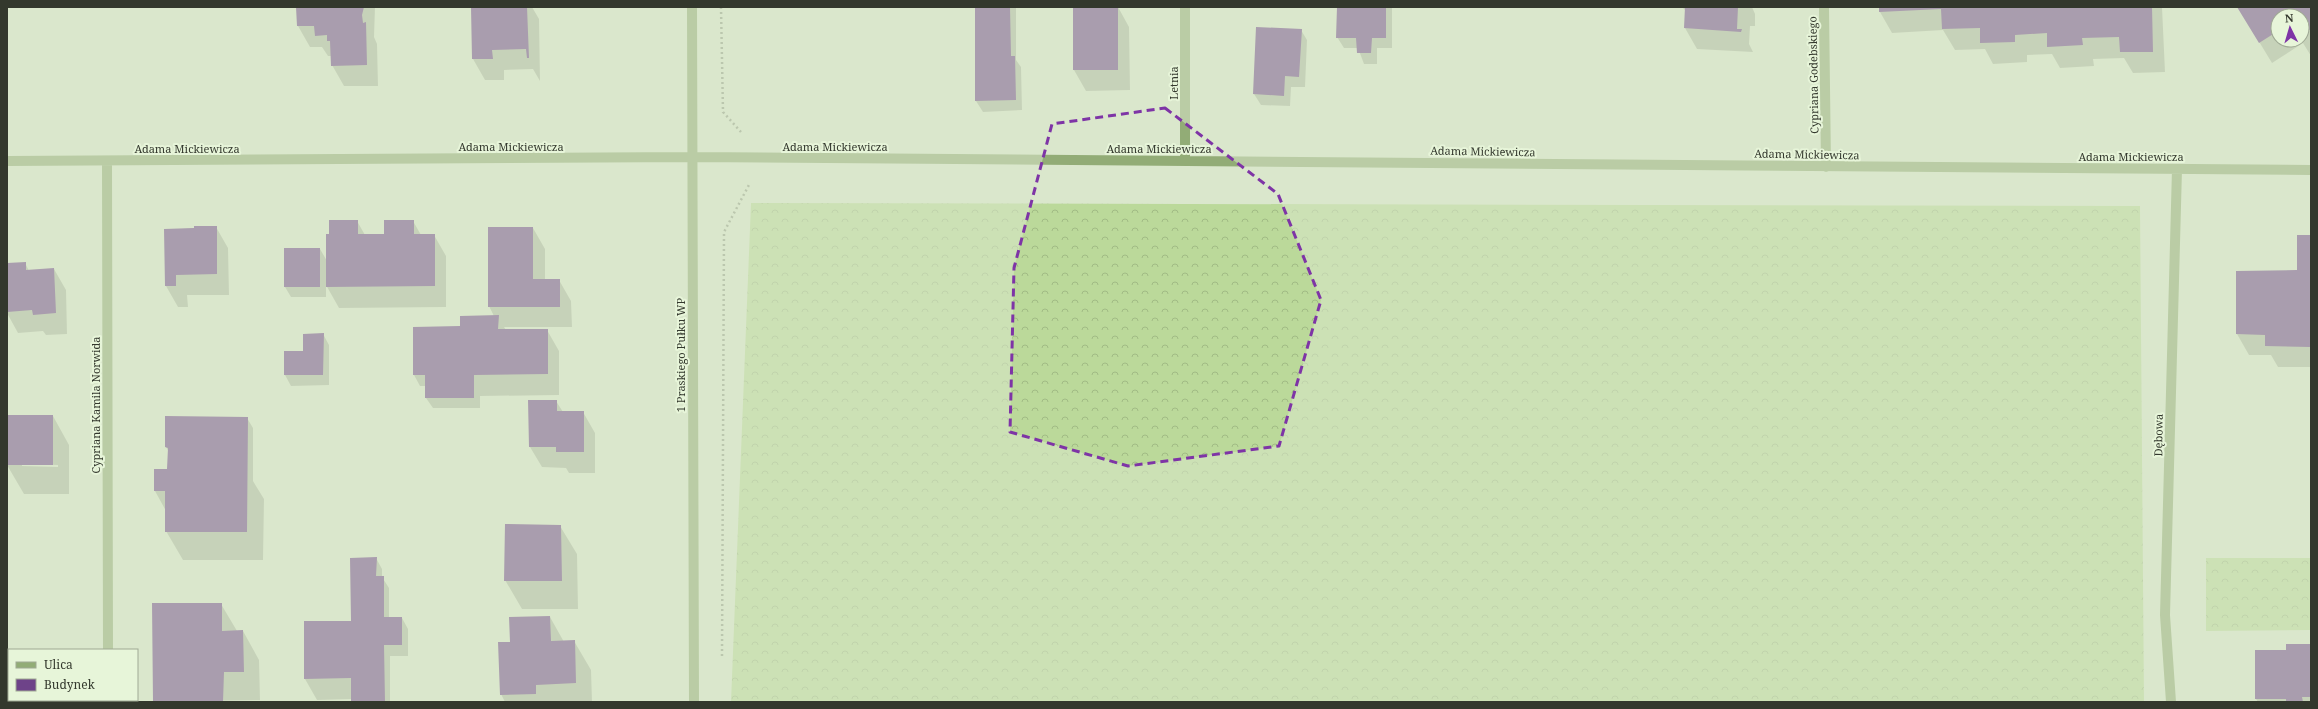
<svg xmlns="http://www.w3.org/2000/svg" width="2318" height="709" viewBox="0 0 2318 709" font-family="'Noto Serif',serif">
	<defs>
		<pattern id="forest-crowns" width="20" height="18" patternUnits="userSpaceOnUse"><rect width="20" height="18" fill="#bbd99a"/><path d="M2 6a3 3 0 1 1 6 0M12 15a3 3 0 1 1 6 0" fill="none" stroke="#a1bb85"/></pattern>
	</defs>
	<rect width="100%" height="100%" fill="#dae7cc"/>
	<path fill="url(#forest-crowns)" d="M751 203 2140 206 2144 702H731Z
		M2206 558H2311V630L2206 631Z"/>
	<path fill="#0003" fill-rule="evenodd" d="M298 7H375L374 37 377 44 378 86H344L332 65V56H328L322 47H310L298 26Z
		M472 7H532L539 19 540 81 533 69 504 70V80H485L473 59Z
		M976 7H1016V60L1021 67 1022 110 983 112 976 101Z
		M1074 7H1118L1129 27 1130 90 1086 91 1074 70Z
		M1338 7H1392V48H1377V64H1364L1358 48H1344L1337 37Z
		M1682 7H1752L1755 14V26H1750L1749 44 1753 52 1697 49 1685 28 1686 11Z
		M1880 7H2162L2165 72 2133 73 2124 58 2093 59 2094 66 2060 68 2052 54 2027 55V62L1993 64 1985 49 1955 50 1943 30 1892 33 1880 12Z
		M2238 7H2311V56L2303 43 2272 63ZM2278 16H2302V40H2278Z
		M1301 30 1307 40 1305 87H1291L1290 106 1261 105 1254 94Z
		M357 221 365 235H385L413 221 421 235H434L446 256V307L339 308 326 285V297H291L285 287 320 249 327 261Z
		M216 227 228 248 229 295H187L188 307H178L166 286 165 230Z
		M533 228 545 249V280H559L571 301 572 327H504L506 330H547L559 351V395L480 396V408H433L426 398V386H420L414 375 461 327 494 316 489 306Z
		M2298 236H2311V367H2278L2271 355H2249L2237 334 2298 271Z
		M25 263 29 271 54 269 66 290 67 334 46 335 43 331 18 333 7 313V264Z
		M323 334 329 345V385L291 386 285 375 304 352Z
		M556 401 563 412H583L595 433V473H569L566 468 542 467 530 447Z
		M7 416H53L69 445V494H24L7 465ZM22 464 58 465V467L22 466Z
		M247 418 253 428V481L264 499 263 560H183L166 531V511L155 491 168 470 169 452 166 447Z
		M560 526 577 554 578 609H522L505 580Z
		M376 558 382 569V577L389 588V618H402L408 629V656H390V702H352V699L317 700 305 679 352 622Z
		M221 604 237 631H243L259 660 260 700 154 702Z
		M550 617 564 642 574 641 591 670 592 702H505L501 694 511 643Z
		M2311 645V702H2258L2256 699 2287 651Z
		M7 659 9 662V700H42V702H7Z"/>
	<path fill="#6e4389" d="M296 7H364L362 15 363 23 366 22 367 65 331 66 330 41H327V35L315 36 314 26H297Z
		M471 7H527L529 58H527L526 49 492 50 493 59H472Z
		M975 7H1010L1011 56H1015L1016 100 975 101Z
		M1073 7H1118V70H1073Z
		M1337 7H1386V38H1372L1371 53H1357L1356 38H1336Z
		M1685 7H1738L1737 29H1742L1741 32 1684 28Z
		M1879 7H2152L2153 52H2120L2119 37 2082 38 2083 45 2047 47V33L2015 35V42L1980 43V28L1942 29 1941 9 1879 12Z
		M2237 7H2311V29L2302 34V16H2278V31L2259 43Z
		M1256 27 1302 29 1299 77 1285 76 1284 96 1253 94Z
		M329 220H358V234H384V220H414V234H435V286L326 287V234H329Z
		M194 226H217V274L176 275V286H165L164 229 194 228Z
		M488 227H533V279H560V307H488Z
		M2297 235H2311L2310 347 2265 346V335L2236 334V271L2297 270Z
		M284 248H320V287H284Z
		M26 262V270L54 268 56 313 33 315 32 310 7 312V263Z
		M499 315 498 329H548V374L474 375V398H425V375H413V327L460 326V316Z
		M324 333 323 375H284V351H303V334Z
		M528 400H557V411H584V452H556V447H529Z
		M7 415H53V465H7Z
		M165 416 248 417 247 532H165V491H154V469H167L168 448 165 447Z
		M505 524 561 525 562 581H504Z
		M377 557 376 576H384V617H402V645H384L385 702H351V678L304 679V621H351L350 558Z
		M152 603H222V631L243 630 244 672H224L223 702H153Z
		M550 616 551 641 575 640 576 683 536 685V694L500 695 498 642H510L509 617Z
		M2286 644H2311V697H2302L2303 702H2286V699H2255V650H2286Z
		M7 666H9V700H36V702H7Z"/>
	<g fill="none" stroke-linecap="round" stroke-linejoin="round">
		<path stroke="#96a08b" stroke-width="2.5" stroke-dasharray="2 3" stroke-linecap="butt" d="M721 7 723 112 741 132
			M722 656 724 232 750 183"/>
		<path stroke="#92ac76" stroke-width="10" d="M692 7 694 702
			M1824 7 1826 167
			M1185 160V7
			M7 161 692 157 2311 170
			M107 161 108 650
			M108 700V702
			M2171 702 2165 615 2177 169"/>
	</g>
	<path d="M0 0H2318V709H0ZM1165 108 1278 194 1321 300 1279 446 1128 466 1010 432 1014 268 1052 124Z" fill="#dae7cc" fill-opacity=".55" fill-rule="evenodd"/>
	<path fill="none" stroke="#7e34a6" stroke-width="3" stroke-dasharray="8 5" stroke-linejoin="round" d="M1165 108 1278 194 1321 300 1279 446 1128 466 1010 432 1014 268 1052 124Z"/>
	<g text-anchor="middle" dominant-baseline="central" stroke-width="4" stroke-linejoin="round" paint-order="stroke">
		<g font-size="11" fill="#33382d" stroke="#e7f5d9">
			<text transform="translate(1813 75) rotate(-91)">Cypriana Godebskiego</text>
			<text transform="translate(1173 83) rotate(-90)">Letnia</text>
			<text x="511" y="146">Adama Mickiewicza</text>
			<text x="835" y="146">Adama Mickiewicza</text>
			<text x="187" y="148">Adama Mickiewicza</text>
			<text x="1159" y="148">Adama Mickiewicza</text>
			<text transform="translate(1483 151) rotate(1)">Adama Mickiewicza</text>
			<text transform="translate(1807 154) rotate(1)">Adama Mickiewicza</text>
			<text x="2131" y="156">Adama Mickiewicza</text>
			<text transform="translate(680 355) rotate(-90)">1 Praskiego Pułku WP</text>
			<text transform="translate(95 405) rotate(-90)">Cypriana Kamila Norwida</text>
			<text transform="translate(2158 435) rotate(-89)">Dębowa</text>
		</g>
	</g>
	<rect width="2318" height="709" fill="none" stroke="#33382d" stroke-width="16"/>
	<rect x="8" y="649" width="130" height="52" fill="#e7f5d9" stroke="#9fa994"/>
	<rect x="16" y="662" width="20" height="6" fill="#92ac76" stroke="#9fa994"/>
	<text x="44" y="669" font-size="12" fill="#33382d">Ulica</text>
	<rect x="16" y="679" width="20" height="12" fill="#6e4389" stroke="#9fa994"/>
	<text x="44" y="689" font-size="12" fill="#33382d">Budynek</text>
	<g transform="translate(2290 28) rotate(355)"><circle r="19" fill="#e7f5d9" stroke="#9fa994"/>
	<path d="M0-3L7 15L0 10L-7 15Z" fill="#7e34a6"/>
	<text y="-6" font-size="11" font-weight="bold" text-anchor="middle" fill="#33382d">N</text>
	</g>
</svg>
